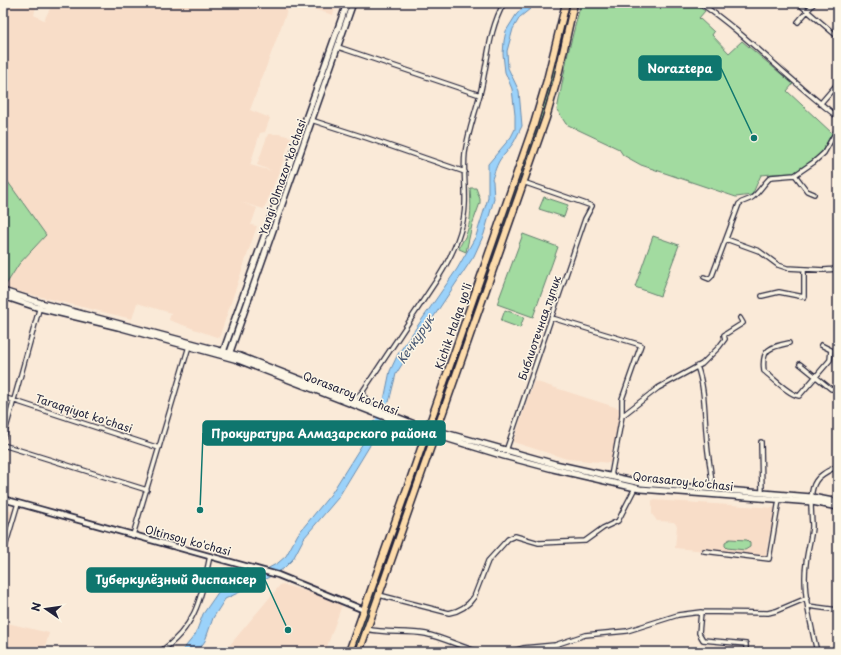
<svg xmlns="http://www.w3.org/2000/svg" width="841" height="655" viewBox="0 0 841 655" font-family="'Playpen Sans',sans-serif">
	<rect width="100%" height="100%" fill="#faead8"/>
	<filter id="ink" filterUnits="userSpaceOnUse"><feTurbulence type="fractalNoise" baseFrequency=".025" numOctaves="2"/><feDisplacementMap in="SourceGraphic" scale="8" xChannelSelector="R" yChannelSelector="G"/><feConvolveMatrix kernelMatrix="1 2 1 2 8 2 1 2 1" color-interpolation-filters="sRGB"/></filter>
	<g filter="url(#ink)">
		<path fill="#f8ddc8" d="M3 3H37L34 15 44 20 53 3H290L250 110 270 118 265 132 260 133 250 165 272 171 257 165 268 134H279L291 137 281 167 264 209 240 202 257 208 251 225 257 226 219 338 169 320 171 313 137 303 132 319 4 288 19 264 46 235 3 175Z
			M293 3H337L333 15Z
			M534 381 621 409 611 463 567 459 513 442Z
			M652 500 775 508 773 528 768 539 766 557 675 548 677 526 674 522 657 521 652 514Z
			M3 508 13 511 3 557Z
			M281 584 343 602 325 652H224Z
			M3 622 49 633 44 652H3Z"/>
		<path fill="#a2dba0" stroke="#627e6e" d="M569 3H572L551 91 444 399H442L549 89Z
			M581 3H693L705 11 699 18 714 32 712 35 729 53 742 41 793 84 787 91 832 133 821 153 796 173 772 174 761 175 752 195 736 197 641 165 623 155 619 149 566 124 557 110 568 53Z
			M3 175 46 235 19 264 4 288Z
			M470 188H476L480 199V203L472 225 466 252 459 249C460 244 464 240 466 235 472 219 471 204 470 188Z
			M544 197 568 205 564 217 539 209Z
			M523 234 558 247 533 317 497 304Z
			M653 236 679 245 660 296 635 287Z
			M505 310 524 317 520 328 501 321Z
			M419 465 422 466 395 543 392 541Z
			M730 539 747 540 750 543V547L745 550 727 548 725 546V542Z
			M388 553 391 554 356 652H353Z"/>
		<path fill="#9bd2fa" stroke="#6b8cae" d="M527 3H533L530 9 520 17 513 29 507 51 508 68 519 91 522 126 514 142 505 154C498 159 495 171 492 179L493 181 494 199 484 234 474 256 401 366 396 374 389 402 384 400 390 371 398 354 457 269 476 236 488 198V164L511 137 515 129V115L512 89 505 72 503 54 504 41 506 31 516 15Z
			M374 421 380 424 369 447 338 498 304 538 293 559 283 569 255 585 225 599 213 618 205 641 197 652H181L195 635 203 614 219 591 250 578 278 563 286 556 298 534 331 494 363 443Z"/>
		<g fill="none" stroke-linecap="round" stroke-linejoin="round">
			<path stroke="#9bd2fa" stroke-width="5" d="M375 428 388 395"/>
			<g stroke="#22223b" stroke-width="6">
				<path id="minor" d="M700 3C750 37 790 82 838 117
					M798 3 838 37
					M798 22 814 3
					M338 47 480 95
					M820 104 838 83
					M311 120 367 138 465 172
					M814 194 807 191 795 175 814 162 824 153 838 128
					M726 239 759 251 778 265 787 268 824 270 838 269
					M704 277 709 279 712 276 739 204C743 200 749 201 753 197 760 191 764 183 771 177L795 175
					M762 296 779 292 804 297V270
					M552 318 641 345 622 399V416L611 476
					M789 343C770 347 761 349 764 371 773 378 789 395 799 396L830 360 831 350 821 345
					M800 364 831 389 838 388
					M697 366C706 391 704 416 707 442 708 458 712 473 712 488
					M363 391 367 405
					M3 397 159 448
					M354 400 363 391 438 278C452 256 464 231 465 205 466 187 463 170 465 153 468 132 475 114 480 94 488 63 488 31 504 3
					M622 416 658 388 702 364 719 347 725 339 724 335 743 323 740 318
					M3 439 40 306
					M761 442 762 493
					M3 445 147 490
					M506 451 585 219 592 206 523 182
					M133 535 189 346
					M704 551 769 559 779 500
					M3 554 18 503
					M379 595 449 613C460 611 468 606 474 597L488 561 508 539 515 536 539 543 585 541 603 528 618 521 635 488
					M808 606 838 610
					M701 612 699 633 703 640 746 644V652
					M367 629C386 634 407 630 426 634 444 638 461 647 479 652
					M160 652C197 626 201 597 210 556
					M510 652 523 648 555 645 585 635 627 631 678 615 701 612 768 613 776 611 807 598
					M817 652C811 625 802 590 806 564 807 551 811 540 812 527 812 514 808 493 816 481 820 474 830 470 838 466"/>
			</g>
			<g stroke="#22223b" stroke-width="8">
				<path id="tertiary" d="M3 499 278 575 364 610"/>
			</g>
			<g stroke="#22223b" stroke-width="8">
				<path id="secondary" d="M3 291 41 303 240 356 417 425 555 464 641 483 812 497 838 502
					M3 296 39 308 118 327 238 360 416 429 504 456 553 469 640 489 812 502 838 507
					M222 355 347 3
					M229 355 353 3"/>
			</g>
			<g stroke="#22223b" stroke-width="9">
				<path id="trunk" d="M349 652 409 483 534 124 547 80 566 3
					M359 652 546 118 557 80 574 3"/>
			</g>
			<use href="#minor" stroke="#fcf5e5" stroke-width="3.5"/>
			<use href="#tertiary" stroke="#fcf5e5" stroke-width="4.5"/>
			<use href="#secondary" stroke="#fcf5e5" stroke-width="5"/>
			<use href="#trunk" stroke="#fddcac" stroke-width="6"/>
		</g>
	</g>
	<g text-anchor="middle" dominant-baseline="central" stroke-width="3" stroke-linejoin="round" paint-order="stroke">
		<g font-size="11" fill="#22223b" stroke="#fcf5e5">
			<text transform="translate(282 177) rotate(-71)">Yangi Olmazor ko'chasi</text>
			<text transform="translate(453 326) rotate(-71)">Kichik Halqa yo'li</text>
			<text transform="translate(539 328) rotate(-71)">Библиотечная тупик</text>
			<text transform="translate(351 393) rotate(21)">Qorasaroy ko'chasi</text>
			<text transform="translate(84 413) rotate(18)">Taraqqiyot ko'chasi</text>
			<text transform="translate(683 481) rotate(6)">Qorasaroy ko'chasi</text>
			<text transform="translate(188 540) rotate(15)">Oltinsoy ko'chasi</text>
		</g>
		<g font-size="12" font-style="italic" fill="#465774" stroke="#fcf5e5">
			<text transform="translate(415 339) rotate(-56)">Кечкурук</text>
		</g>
	</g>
	<path fill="none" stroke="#0f766e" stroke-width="1.5" d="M754 138L721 68M200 510L203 433M288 630L265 580"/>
	<g fill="#0f766e" stroke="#fcf5e5" stroke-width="1.5">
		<circle cx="754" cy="138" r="4"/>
		<circle cx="200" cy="510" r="4"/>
		<circle cx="288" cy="630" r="4"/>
	</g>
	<g fill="#0f766e" stroke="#0f766e" stroke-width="1.5">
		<rect x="639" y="56" width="82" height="24" rx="4"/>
		<rect x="203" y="421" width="242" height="24" rx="4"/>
		<rect x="87" y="568" width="178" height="24" rx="4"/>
	</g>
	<g font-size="12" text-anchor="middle" font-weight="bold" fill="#fff">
		<text x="680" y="73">Noraztepa</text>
		<text x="324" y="438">Прокуратура Алмазарского района</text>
		<text x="176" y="584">Туберкулёзный диспансер</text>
	</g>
	<rect width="841" height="655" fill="none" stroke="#fcf5e5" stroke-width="16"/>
	<rect x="8" y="8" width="825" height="639" fill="none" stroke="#22223b" stroke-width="1.5" filter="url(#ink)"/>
	<g transform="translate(46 609) rotate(283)" stroke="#fcf5e5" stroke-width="3" paint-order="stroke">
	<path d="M0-3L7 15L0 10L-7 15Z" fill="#22223b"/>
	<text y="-6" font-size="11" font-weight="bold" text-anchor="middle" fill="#22223b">N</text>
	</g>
</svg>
